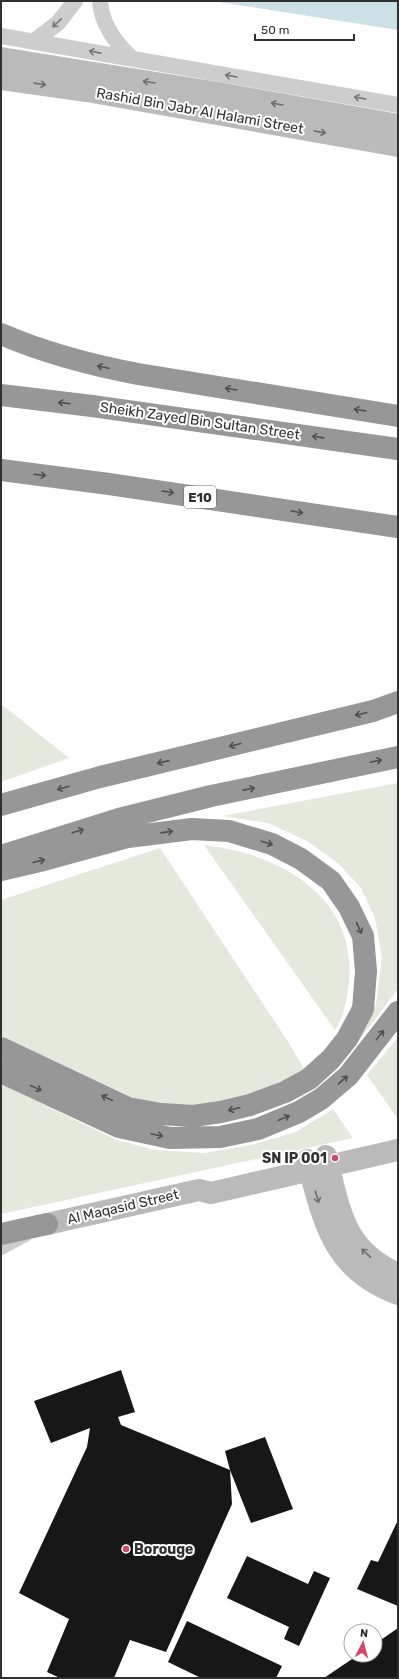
<svg xmlns="http://www.w3.org/2000/svg" width="399" height="1679" viewBox="0 0 399 1679" font-family="Rubik,sans-serif">
	<rect width="100%" height="100%" fill="#fff"/>
	<path fill="#e5e8dd" d="M1 704 69 758 1 782Z
		M398 783V989L354 1047 376 1004 382 958 375 918 361 888 339 864 309 842 268 823 222 816Z
		M204 845C278 853 357 896 349 981 347 998 345 1015 335 1030Z
		M160 848 287 1040 306 1072 222 1107 162 1106 132 1097 1 1036V900Z
		M398 1037V1119L367 1075Z
		M1 1084 117 1140 155 1150 204 1153 251 1145 296 1132 333 1109 353 1138 1 1214Z"/>
	<path fill="#cbe1e7" d="M212 1H398V30Z"/>
	<path fill="#171717" d="M121 1370 135 1412 118 1417 121 1425 230 1470 225 1451 265 1437 293 1509 251 1523 230 1470 232 1504 166 1652 130 1640 114 1678H60L47 1672 69 1619 19 1593 87 1447 90 1428 51 1443 34 1401Z
		M398 1520V1606L357 1589 371 1560 378 1562Z
		M247 1556 308 1584 314 1571 330 1578 299 1646 284 1639 289 1627 227 1598Z
		M187 1621 282 1666 276 1678H201L168 1662Z
		M398 1628V1678H324L358 1655H375V1644Z"/>
	<g fill="none" stroke-linecap="round" stroke-linejoin="round">
		<path stroke="#cdcdcd" stroke-width="16" d="M100 1C101 24 117 45 133 59
			M1 36 398 105
			M34 41 58 23 75 1
			M1 1247 25 1234"/>
		<path stroke="#bababa" stroke-width="22" d="M1 58 212 92 398 125
			M1 79 87 91 398 146
			M326 1156C340 1209 342 1249 398 1274
			M307 1160C324 1221 331 1269 398 1294
			M47 1224 199 1190 211 1193 398 1150"/>
		<path stroke="#979797" stroke-width="22" d="M1 334C45 353 91 365 138 374L398 416
			M1 395 92 406 398 449
			M1 470 109 484 398 527
			M1 805 100 777 373 711 398 702
			M1 856 119 819 211 796 398 757
			M1 870 44 860 128 837 192 829 229 831 272 844 301 859 331 881 349 907 363 936 366 971 363 1009 347 1039 331 1059 309 1079 285 1092 250 1105 221 1112 193 1116 161 1114 128 1108 1 1048
			M1 1072 119 1127 170 1138 220 1137 258 1129 299 1112 321 1099 348 1076 398 1012
			M1 1234 47 1224"/>
	</g>
	<defs><path id="oneway-shaft" d="M-6 0H5M1.5-3L5.5 0L1.5 3" fill="none" stroke-width="1.6" stroke-linecap="round" stroke-linejoin="round"/></defs>
	<g stroke="#777">
		<use href="#oneway-shaft" transform="translate(57 23) rotate(137)"/>
		<use href="#oneway-shaft" transform="translate(95 52) rotate(-169)"/>
		<use href="#oneway-shaft" transform="translate(231 76) rotate(-170)"/>
		<use href="#oneway-shaft" transform="translate(360 98) rotate(-170)"/>
	</g>
	<g stroke="#6e6e6e">
		<use href="#oneway-shaft" transform="translate(149 82) rotate(-171)"/>
		<use href="#oneway-shaft" transform="translate(40 84) rotate(8)"/>
		<use href="#oneway-shaft" transform="translate(277 104) rotate(-170)"/>
		<use href="#oneway-shaft" transform="translate(320 132) rotate(10)"/>
		<use href="#oneway-shaft" transform="translate(317 1197) rotate(74)"/>
		<use href="#oneway-shaft" transform="translate(366 1253) rotate(-136)"/>
	</g>
	<g stroke="#4f4f4f">
		<use href="#oneway-shaft" transform="translate(103 367) rotate(-168)"/>
		<use href="#oneway-shaft" transform="translate(231 389) rotate(-171)"/>
		<use href="#oneway-shaft" transform="translate(64 403) rotate(-173)"/>
		<use href="#oneway-shaft" transform="translate(360 410) rotate(-171)"/>
		<use href="#oneway-shaft" transform="translate(318 437) rotate(-172)"/>
		<use href="#oneway-shaft" transform="translate(40 475) rotate(7)"/>
		<use href="#oneway-shaft" transform="translate(168 492) rotate(9)"/>
		<use href="#oneway-shaft" transform="translate(297 512) rotate(9)"/>
		<use href="#oneway-shaft" transform="translate(361 714) rotate(166)"/>
		<use href="#oneway-shaft" transform="translate(235 745) rotate(166)"/>
		<use href="#oneway-shaft" transform="translate(376 761) rotate(-12)"/>
		<use href="#oneway-shaft" transform="translate(163 762) rotate(167)"/>
		<use href="#oneway-shaft" transform="translate(63 788) rotate(164)"/>
		<use href="#oneway-shaft" transform="translate(249 789) rotate(-11)"/>
		<use href="#oneway-shaft" transform="translate(78 831) rotate(-17)"/>
		<use href="#oneway-shaft" transform="translate(167 832) rotate(-8)"/>
		<use href="#oneway-shaft" transform="translate(267 843) rotate(18)"/>
		<use href="#oneway-shaft" transform="translate(39 861) rotate(-14)"/>
		<use href="#oneway-shaft" transform="translate(359 928) rotate(65)"/>
		<use href="#oneway-shaft" transform="translate(380 1035) rotate(-52)"/>
		<use href="#oneway-shaft" transform="translate(343 1080) rotate(-41)"/>
		<use href="#oneway-shaft" transform="translate(36 1088) rotate(25)"/>
		<use href="#oneway-shaft" transform="translate(107 1098) rotate(-155)"/>
		<use href="#oneway-shaft" transform="translate(234 1109) rotate(165)"/>
		<use href="#oneway-shaft" transform="translate(284 1118) rotate(-23)"/>
		<use href="#oneway-shaft" transform="translate(157 1135) rotate(12)"/>
	</g>
	<g fill="#d34669" stroke="#fff" stroke-width="1.5">
		<circle cx="335" cy="1158" r="4"/>
		<circle cx="126" cy="1549" r="4"/>
	</g>
	<g text-anchor="middle" dominant-baseline="central" stroke-width="4" stroke-linejoin="round" paint-order="stroke">
		<rect fill="#fff" stroke="#6e6e6e" stroke-width="1" x="184" y="486" width="32" height="22" rx="3"/>
		<g font-size="13" font-weight="bold" fill="#303030">
			<text x="200" y="497">E10</text>
		</g>
		<g font-size="14" fill="#303030" stroke="#fff">
			<text transform="translate(200 111) rotate(10)">Rashid Bin Jabr Al Halami Street</text>
			<text transform="translate(200 421) rotate(8)">Sheikh Zayed Bin Sultan Street</text>
			<text transform="translate(123 1207) rotate(-13)">Al Maqasid Street</text>
		</g>
		<g font-size="14" font-weight="bold" fill="#303030" stroke="#fff" text-anchor="end">
			<text x="327" y="1158">SN IP 001</text>
			<text x="134" y="1549" text-anchor="start">Borouge</text>
		</g>
	</g>
	<rect width="399" height="1679" fill="none" stroke="#303030" stroke-width="4"/>
	<g transform="translate(363 1643) rotate(6)"><circle r="19" fill="#ffffff" stroke="#acacac"/>
	<path d="M0-3L7 15L0 10L-7 15Z" fill="#d34669"/>
	<text y="-6" font-size="11" font-weight="bold" text-anchor="middle" fill="#303030">N</text>
	</g>
	<path d="M255 34v6h99v-6" fill="none" stroke="#303030" stroke-width="2"/>
	<text x="261" y="34" font-size="12" fill="#303030" stroke="#ffffff" stroke-width="3" paint-order="stroke">50 m</text>
</svg>
